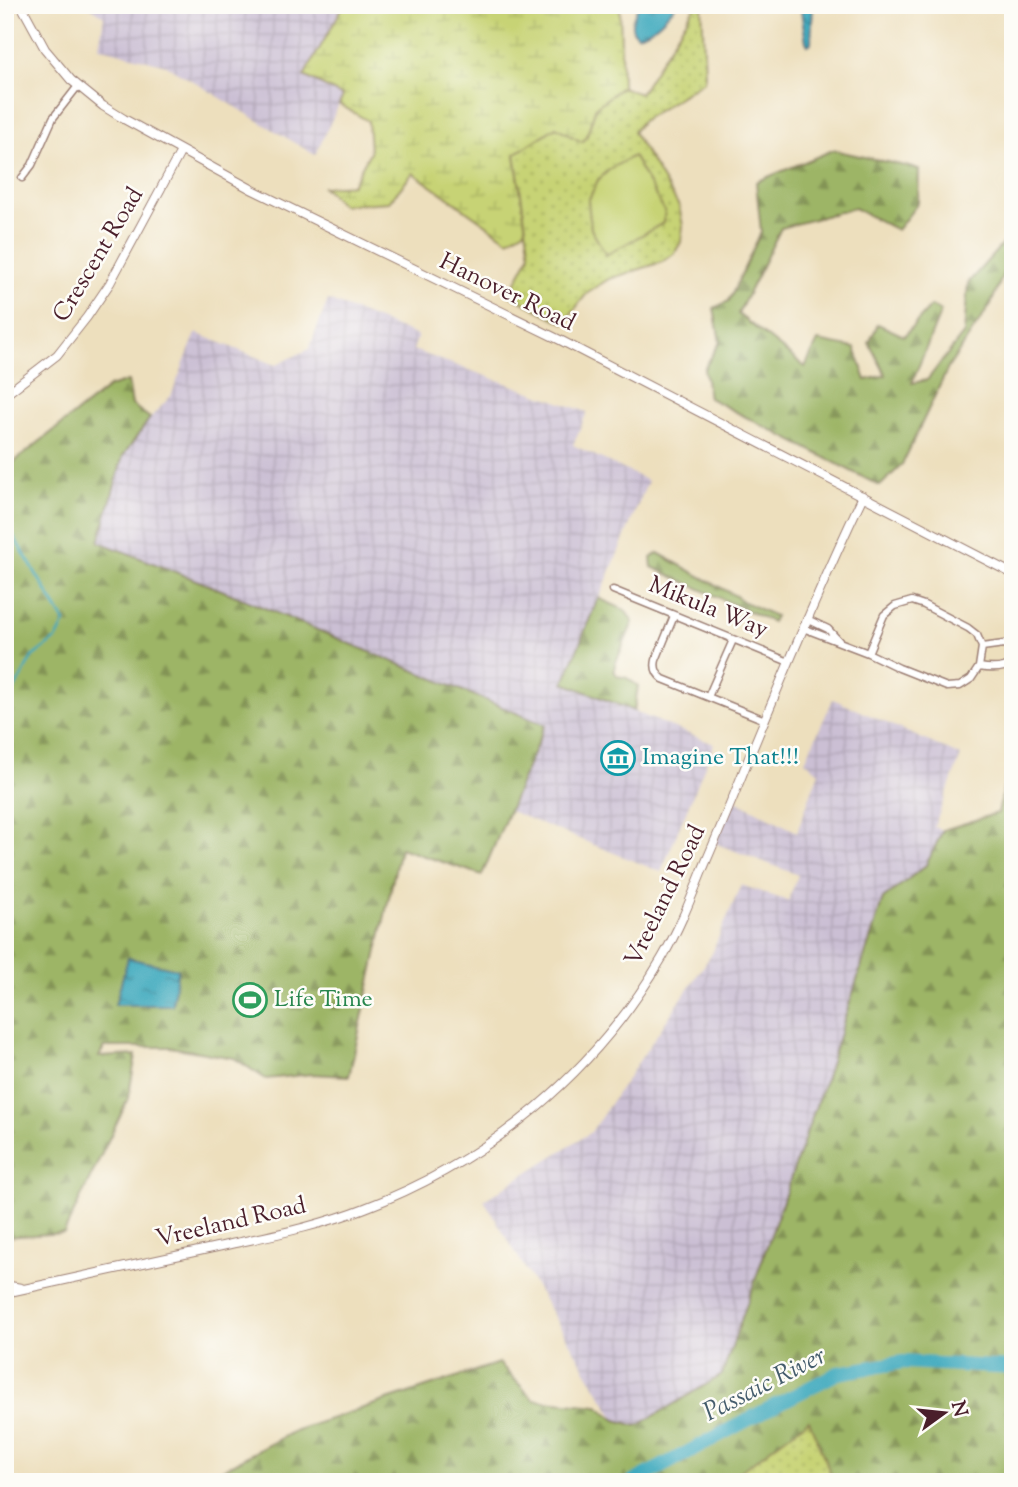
<svg xmlns="http://www.w3.org/2000/svg" width="1018" height="1487" viewBox="0 0 1018 1487" font-family="'Sorts Mill Goudy',serif">
	<defs>
		<pattern id="industrial-grid" width="8" height="8" patternUnits="userSpaceOnUse" patternTransform="scale(1.75)"><rect width="8" height="8" fill="#cbbfd4"/><path d="M0 4h8M4 0v8" fill="none" stroke="#b0a4b6"/></pattern>
		<pattern id="forest-firs" width="22" height="20" patternUnits="userSpaceOnUse" patternTransform="scale(1.75)"><rect width="22" height="20" fill="#9db566"/><path d="M5 1l3.5 6h-7zM16 11l3.5 6h-7z" fill="#829354"/></pattern>
		<pattern id="wetland-marsh" width="20" height="14" patternUnits="userSpaceOnUse" patternTransform="scale(1.75)"><rect width="20" height="14" fill="#c7d375"/><path d="M1 5h8M5 5V1M11 12h8M15 12V8" fill="none" stroke="#acb565"/></pattern>
		<pattern id="park-dots" width="8" height="8" patternUnits="userSpaceOnUse" patternTransform="scale(1.75)"><rect width="8" height="8" fill="#c7d375"/><path d="M2 2h.1M6 6h.1" fill="none" stroke="#acb565" stroke-width="1.8" stroke-linecap="round"/></pattern>
		<pattern id="water-ripples" width="26" height="14" patternUnits="userSpaceOnUse" patternTransform="scale(1.75)"><rect width="26" height="14" fill="#3ea9bd"/><path d="M2 4q2-2 4 0t4 0M15 11q2-2 4 0t4 0" fill="none" stroke="#36899a"/></pattern>
	</defs>
	<rect width="100%" height="100%" fill="#fdfcf7"/>
	<filter id="ink" filterUnits="userSpaceOnUse"><feTurbulence type="fractalNoise" baseFrequency=".0143" numOctaves="2"/><feDisplacementMap in="SourceGraphic" scale="14" xChannelSelector="R" yChannelSelector="G"/><feConvolveMatrix kernelMatrix="1 2 1 2 8 2 1 2 1" color-interpolation-filters="sRGB"/></filter>
	<filter id="wash" filterUnits="userSpaceOnUse"><feTurbulence type="fractalNoise" baseFrequency=".00686" numOctaves="4" result="noise"/><feDisplacementMap in="SourceGraphic" scale="28" xChannelSelector="R" yChannelSelector="G"/><feGaussianBlur stdDeviation="1.57" result="paint"/><feColorMatrix in="noise" values="0 0 0 0 0 0 0 0 0 0 0 0 0 0 0 0 0 1.4 0 .05"/><feComposite in="paint" operator="in"/></filter>
	<g filter="url(#wash)">
		<rect width="100%" height="100%" fill="#eddfbd"/>
		<path fill="url(#industrial-grid)" d="M87 5H344L304 75 343 96 315 155 166 65 99 47 104 16Z
			M328 300 418 336 413 350 587 412 573 445 648 481 564 683 714 744 661 872 510 811 545 725 224 591 99 542 123 456 150 418 171 396 196 333 276 365 309 349Z
			M833 699 961 756 934 827 943 830 926 865 882 899 825 1080 722 1375 637 1426 616 1420 484 1200 591 1132 711 955 741 885 788 901 798 875 714 843 734 799 797 832 819 772 805 761Z"/>
		<path fill="url(#forest-firs)" stroke="#746a48" stroke-width="2" d="M833 150 919 169 918 203 897 230 854 208 781 228 738 314 805 367 818 341 855 348 866 380 886 375 869 343 878 324 904 336 931 306 941 311 912 383 927 380 964 333 968 283 1013 232V250L991 304 948 368 902 465 880 486 709 398 704 369 720 342 714 308 729 301 761 232 756 182Z
			M128 381 132 405 150 418 123 456 99 542 224 591 545 725 482 875 400 848 349 1076 312 1074 266 1079 234 1058 170 1047H104L99 1057 136 1055 128 1099 64 1233 5 1237V469L109 387Z
			M658 553 736 596 744 602 775 616 772 622 652 567 651 558Z
			M598 598 625 610 633 622 615 664 614 671 618 676 627 678 638 686 634 711 564 683Z
			M1013 767V1482H199L294 1431 499 1363 534 1400 598 1406 616 1420 637 1426 722 1375 825 1080 883 899 926 865 943 830 998 813 1007 774Z"/>
		<path fill="url(#wetland-marsh)" stroke="#887950" stroke-width="2" d="M344 5H620L622 87 596 107 586 138 582 142 515 154 526 229 508 240 413 173 389 202 342 205 323 187 352 185 370 152 368 121 339 104 343 96 304 76Z"/>
		<path fill="url(#park-dots)" stroke="#887950" stroke-width="2" d="M698 5H702L705 75 704 81 642 121 633 132 679 206 683 226 681 242 674 254 662 262 609 279 588 292 564 323 509 295 530 255 515 154 556 127 582 142 586 138 596 107 622 87 640 94 694 8Z
			M809 1420 834 1482H720L742 1470Z"/>
		<path fill="#c7d375" stroke="#887950" stroke-width="2" d="M633 156 665 212 663 223 606 255 591 229 588 201 598 180 610 169Z"/>
		<path fill="url(#water-ripples)" stroke="#446474" stroke-width="2" d="M639 5H676C665 18 654 31 637 35 627 27 634 15 639 5Z
			M800 5H813L811 43 808 45 806 42Z
			M128 958 178 969 172 1005H115Z"/>
		<g fill="none" stroke-linecap="round" stroke-linejoin="round">
			<path stroke="#3ea9bd" stroke-width="2.5" d="M5 522 65 622 57 638 32 657 5 707"/>
			<path stroke="#3ea9bd" stroke-width="14" d="M633 1482 764 1411 838 1373 903 1362 1013 1368"/>
		</g>
	</g>
	<g filter="url(#ink)">
		<g fill="none" stroke-linecap="round" stroke-linejoin="round">
			<g stroke="#9c7f74" stroke-width="9">
				<path id="minor" d="M22 178 32 165 53 118 78 86
					M613 590 789 662
					M674 616 656 660C654 668 656 674 663 679L765 720
					M807 619 828 629 839 641
					M803 628 868 653 899 668 947 687 960 686 971 679 979 667 982 647 977 635 968 628 924 605 912 601 895 606 884 615 868 653
					M982 647 1004 644 1013 649
					M979 667C990 669 1004 670 1013 662
					M708 697 733 640"/>
			</g>
			<g stroke="#9c7f74" stroke-width="10">
				<path id="tertiary" d="M21 5 45 49 71 80 103 106 124 119 253 190 560 340 1013 574
					M5 395 57 355 87 317 110 283 181 151
					M5 1283 10 1286 21 1288
					M5 1293C76 1278 147 1262 217 1247 267 1236 317 1227 365 1208 489 1161 595 1073 662 958 678 931 690 901 702 871 717 836 732 801 746 765 783 675 821 584 863 496"/>
			</g>
			<use href="#minor" stroke="#fff" stroke-width="6"/>
			<use href="#tertiary" stroke="#fff" stroke-width="8"/>
		</g>
	</g>
	<defs>
		<g id="museum-ring" transform="scale(1.75)"><circle r="9.5" fill="#fdfcf7" stroke="#0f9aa8" stroke-width="1.5"/><path d="M0-6L6-3V-2H-6V-3ZM-5-1h2V3h-2ZM-1-1h2V3h-2ZM3-1h2V3H3ZM-6 4H6V6H-6Z" fill="#0f9aa8"/></g>
		<g id="stadium-ring" transform="scale(1.75)"><circle r="9.5" fill="#fdfcf7" stroke="#2e9e5b" stroke-width="1.5"/><path d="M0-5a6.5 5 0 1 0 0 10a6.5 5 0 1 0 0-10ZM-3.5-1.8h7v3.6h-7Z" fill="#2e9e5b"/></g>
	</defs>
	<g fill-rule="evenodd">
		<use href="#museum-ring" x="618" y="758"/>
		<use href="#stadium-ring" x="250" y="1000"/>
	</g>
	<g text-anchor="middle" dominant-baseline="central" stroke-width="5" stroke-linejoin="round" paint-order="stroke">
		<g font-size="24" fill="#4a1f2b" stroke="#fdfcf7">
			<text transform="translate(99 255) rotate(-59)">Crescent Road</text>
			<text transform="translate(507 293) rotate(26)">Hanover Road</text>
			<text transform="translate(708 608) rotate(22)">Mikula Way</text>
			<text transform="translate(666 896) rotate(-64)">Vreeland Road</text>
			<text transform="translate(231 1223) rotate(-13)">Vreeland Road</text>
		</g>
		<g font-size="24" fill="#0d838f" stroke="#fdfcf7" text-anchor="start">
			<text x="642" y="758">Imagine That!!!</text>
		</g>
		<g font-size="24" fill="#27864d" stroke="#fdfcf7" text-anchor="start">
			<text x="274" y="1000">Life Time</text>
		</g>
		<g font-size="26" font-style="italic" fill="#455d6d" stroke="#fdfcf7">
			<text transform="translate(765 1385) rotate(-27)">Passaic River</text>
		</g>
	</g>
	<rect width="1018" height="1487" fill="none" stroke="#fdfcf7" stroke-width="28"/>
	<g transform="translate(944 1413) rotate(75)" stroke="#fdfcf7" stroke-width="5" paint-order="stroke">
	<path d="M0-5L12 26L0 18L-12 26Z" fill="#4a1f2b"/>
	<text y="-10" font-size="19" font-weight="bold" text-anchor="middle" fill="#4a1f2b">N</text>
	</g>
</svg>
